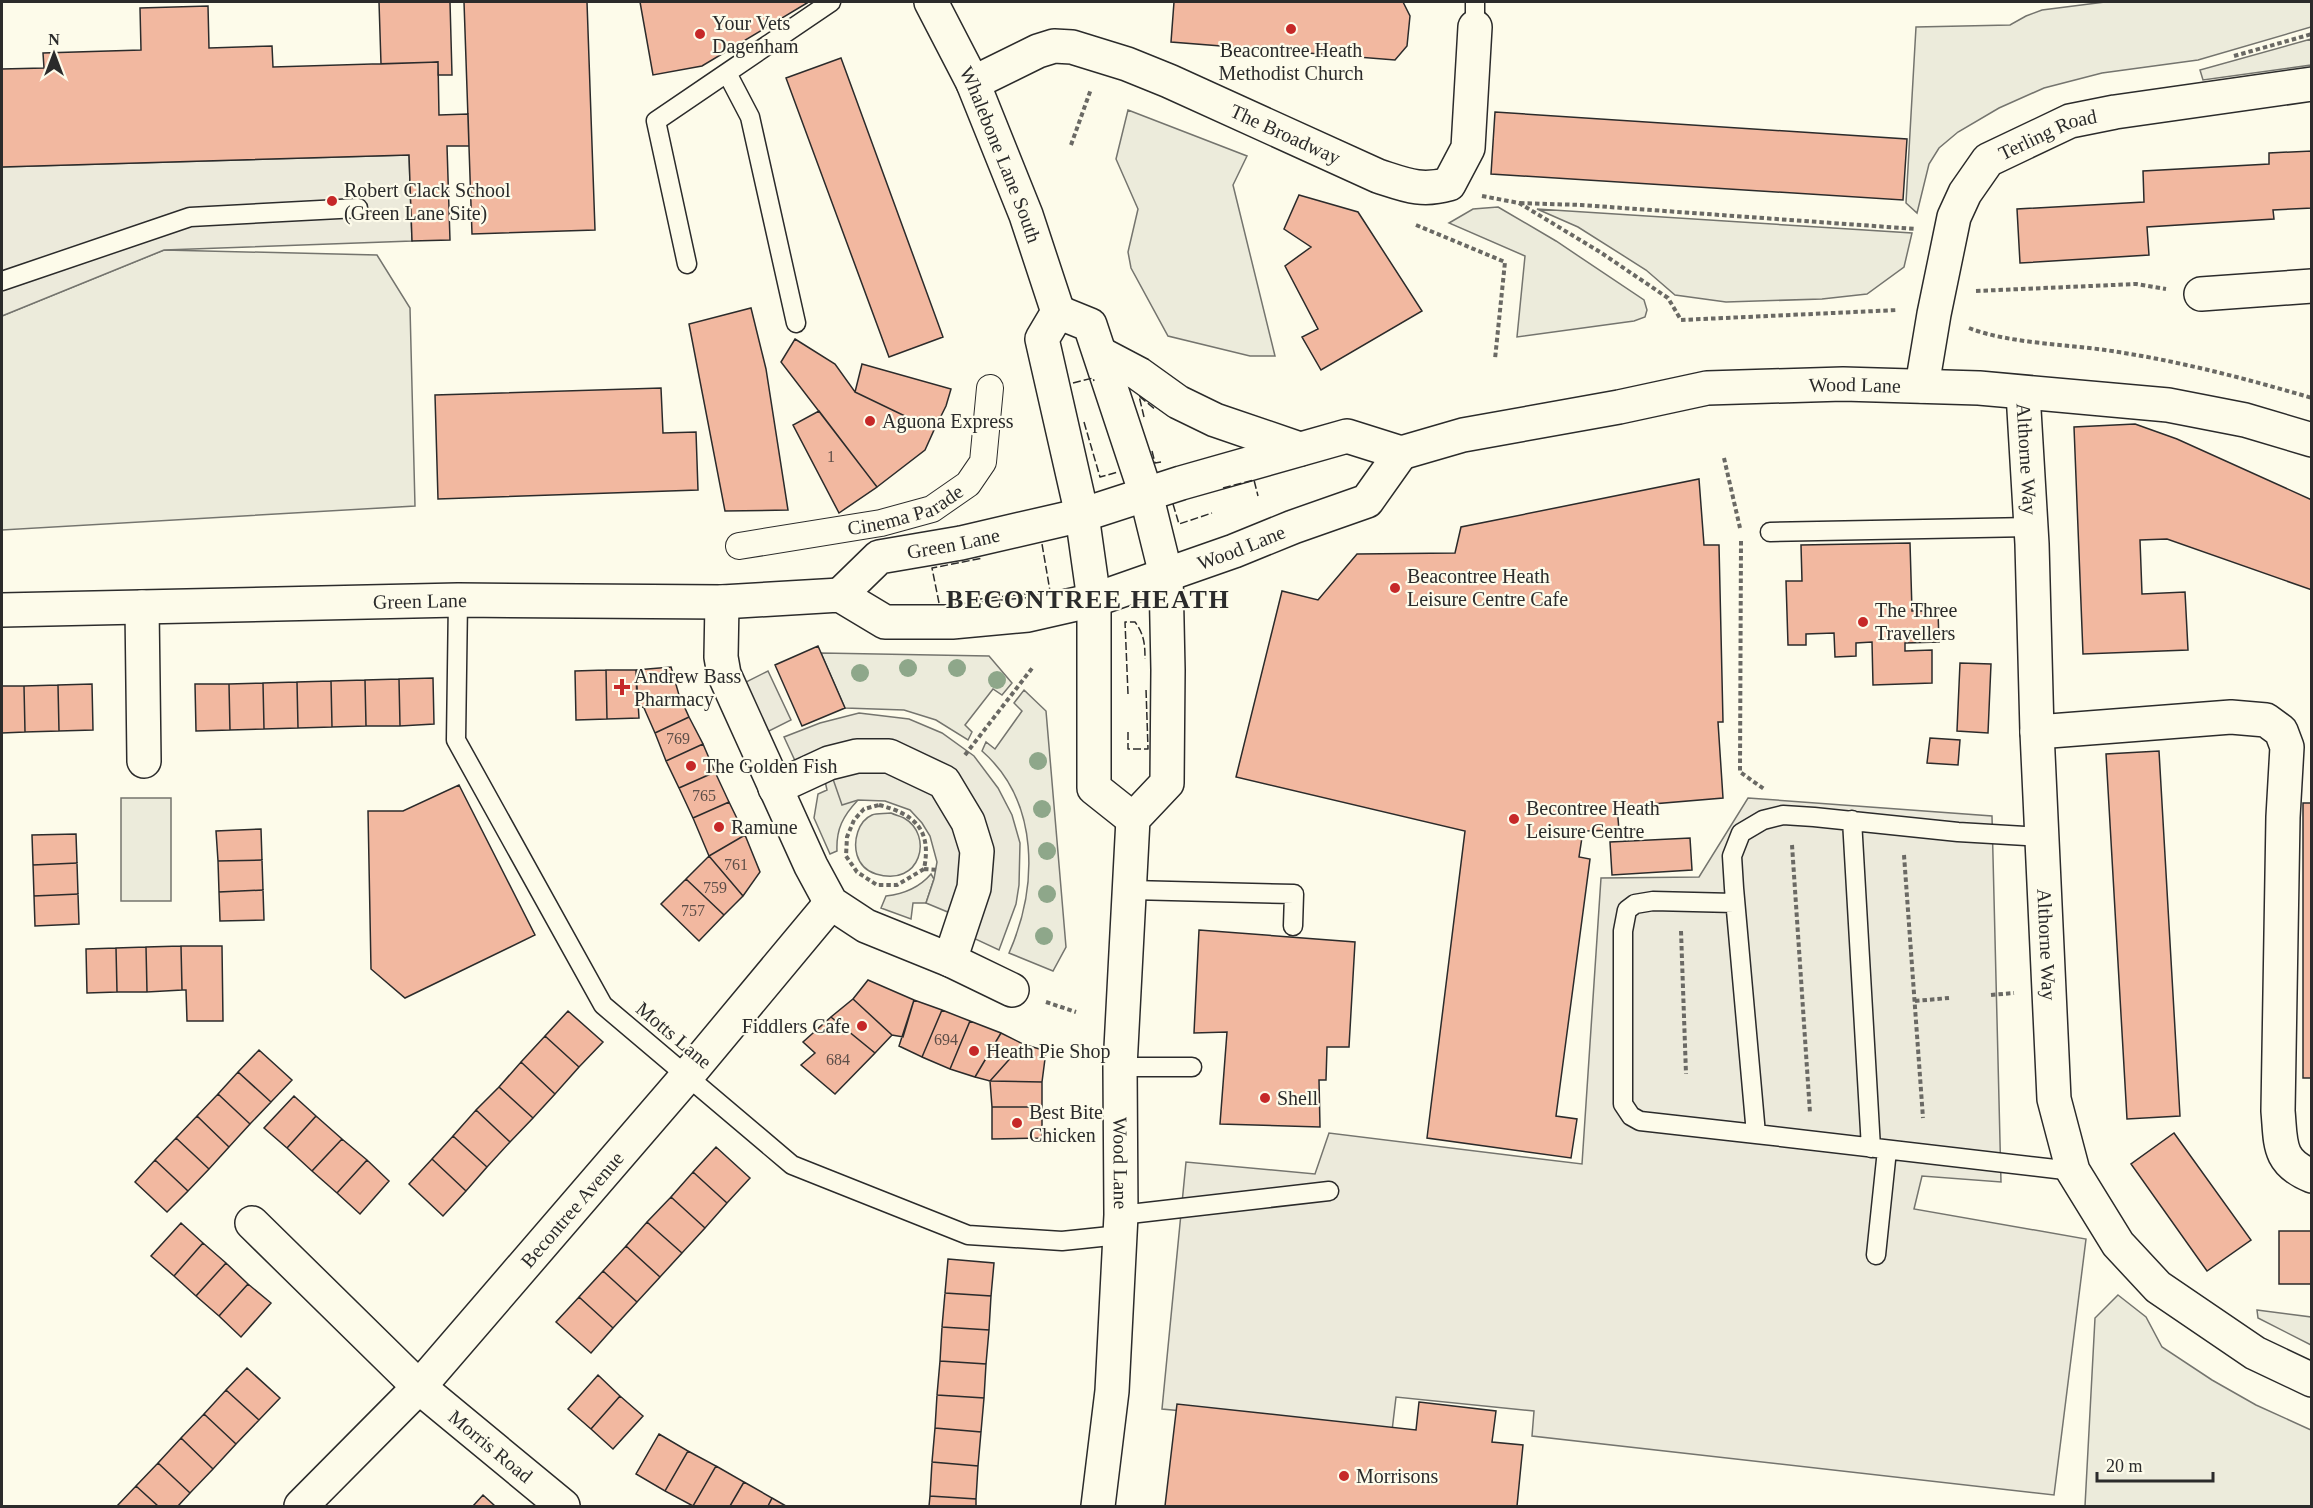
<svg xmlns="http://www.w3.org/2000/svg" width="2313" height="1508" viewBox="0 0 2313 1508" font-family="Georgia,serif">
	<rect width="100%" height="100%" fill="#fdfbea"/>
	<path fill="#ecebdb" stroke="#74746e" stroke-width="1.5" d="M2105 2H2311V27L2198 60 2102 73 2044 88 1999 108 1958 132 1939 148 1929 164 1917 213 1906 203 1916 27 2010 25 2026 16 2042 10Z
		M2311 39V65L2203 80 2200 70Z
		M1128 110 1247 156 1233 185 1275 356H1250L1168 336 1131 268 1128 252 1138 209 1116 159Z
		M1498 207 1556 241 1644 300 1647 310 1645 317 1634 321 1517 337 1525 256 1449 223 1473 209Z
		M1537 209 1912 233 1904 267 1867 294 1822 299 1726 302 1675 295 1646 270 1578 227Z
		M164 250 377 255 410 308 415 506 2 530V316Z
		M821 653 989 656 1012 683 1002 695 993 689 965 725 972 732 968 740 936 720 904 710 845 708Z
		M1024 690 1046 711 1066 947 1053 971 1009 953C1038 887 1040 802 982 751L986 742 995 749 1022 711 1014 703Z
		M833 779 858 800C843 816 836 829 837 851L830 854 814 818 818 794 827 790 825 781Z
		M121 798H171V901H121Z
		M891 813C895 815 900 816 904 818 934 835 921 888 876 874 866 871 860 865 857 855 853 841 858 821 872 815 877 813 885 814 891 813Z
		M931 874 934 879 926 903H913L911 919 881 908 886 896C904 894 919 888 931 874Z
		M2118 1295 2146 1317 2162 1347 2212 1380 2256 1405 2311 1430V1506H2085L2095 1318Z
		M2257 1310 2311 1317V1345L2258 1318Z"/>
	<path fill="#eceadb" stroke="#74746e" stroke-width="1.5" d="M409 155 412 241 164 250 2 316V167Z
		M768 671 791 720 767 732 744 683Z
		M859 713 909 719 942 733 974 756 998 788 1012 815 1020 843 1019 885 1016 904 999 950 971 937 950 913 926 903 934 879 937 862 930 836 922 823 910 810 885 801 858 800 842 805 833 779 797 765 784 737 820 723Z
		M1748 798 1992 816 2001 1182 1922 1176 1914 1209 2086 1239 2054 1495 1532 1436 1534 1411 1396 1397 1392 1431 1162 1409 1186 1162 1315 1174 1329 1133 1582 1164 1601 878 1699 877Z"/>
	<path fill="#f2b8a0" stroke="#2b2b2b" stroke-width="1.5" d="M379 2H450L452 75H438V62L381 64Z
		M464 2H587L595 230 472 234Z
		M640 2H806L807 3 702 66 653 75Z
		M1174 2H1403L1410 16 1407 46 1395 60 1171 42Z
		M208 6 209 48 272 46 273 67 438 62 439 115 468 114 469 146H447L450 240 412 241 409 155 2 167V69L44 68 43 53 141 50 140 8Z
		M841 58 943 337 889 357 786 78Z
		M1495 112 1907 139 1903 200 1491 174Z
		M2312 151V208L2273 210 2274 219 2147 227 2149 255 2020 263 2017 209 2144 202 2143 171 2269 164V153Z
		M1299 195 1358 212 1422 311 1321 370 1302 337 1318 329 1285 266 1311 247 1284 229Z
		M751 308 766 369 788 510 725 511 689 324Z
		M795 339 835 364 855 392 934 430 925 450 877 487 781 362Z
		M862 364 951 389 946 406 934 430 855 392Z
		M661 388 663 433 696 432 698 490 438 499 435 395Z
		M819 411 877 487 839 513 793 425Z
		M2135 424 2177 439 2312 500V590L2167 539 2140 540 2142 594 2185 592 2188 650 2083 654 2074 427Z
		M1699 479 1704 545H1719L1723 722H1718L1723 798 1617 807 1619 830 1583 831 1579 857 1590 859 1556 1116 1577 1119 1571 1158 1427 1138 1465 831 1236 777 1282 591 1318 600 1357 554 1455 553 1461 527Z
		M1910 543 1912 611H1938L1939 642 1905 643V651L1932 650V683L1873 685 1872 642 1856 643V656L1835 657 1834 633 1806 634V645H1788L1786 581H1802L1801 545Z
		M818 646 845 708 802 726 775 665Z
		M1960 663 1991 664 1988 733 1957 731Z
		M671 667 679 695 644 708 637 704 636 670Z
		M606 670H636L639 718 607 719Z
		M606 670 607 719 576 720 575 671Z
		M433 678 434 724 400 726 399 679Z
		M399 679 400 726H366L365 680Z
		M365 680 366 726 332 727 331 681Z
		M331 681 332 727 298 728 297 682Z
		M297 682 298 728 264 729 263 683Z
		M263 683 264 729 230 730 229 684Z
		M92 684 93 730 59 731 58 685Z
		M195 684H229L230 730 196 731Z
		M58 685 59 731 25 732 24 686Z
		M2 686H24L25 732 2 733Z
		M679 695 689 717 655 733 644 708Z
		M689 717 703 744 666 761 655 733Z
		M1930 738 1960 740 1958 765 1927 763Z
		M703 744 715 772 679 788 666 761Z
		M2159 751 2180 1116 2127 1119 2106 754Z
		M715 772 729 802 693 818 679 788Z
		M459 785 535 935 405 998 371 969 368 811H403Z
		M729 802 745 835 709 856 693 818Z
		M2303 803H2312V1078H2303Z
		M261 829 262 860 218 861 216 831Z
		M76 834 77 863 33 865 32 835Z
		M745 835 760 872 743 896 709 856Z
		M1690 838 1692 870 1612 875 1610 842Z
		M709 856 743 896 724 915 686 879Z
		M262 860 263 890 219 892 218 861Z
		M77 863 78 894 34 896 33 865Z
		M686 879 724 915 699 941 661 904Z
		M263 890 264 920 220 921 219 892Z
		M78 894 79 924 35 926 34 896Z
		M1199 930 1355 942 1349 1047H1327L1326 1080H1319L1320 1127 1220 1124 1227 1032 1194 1033Z
		M181 946 182 990 147 992 146 947Z
		M181 946H222L223 1021H187L186 990H182Z
		M146 947 147 992H117L116 948Z
		M116 948 117 992 87 993 86 949Z
		M868 980 914 1000 903 1037 892 1035 853 999Z
		M853 999 892 1035 875 1053 831 1017Z
		M914 1000 942 1010 922 1057 899 1046Z
		M942 1010 970 1021 950 1069 922 1057Z
		M568 1011 603 1042 579 1067 545 1036Z
		M831 1017 875 1053 835 1094 801 1065 815 1053 803 1042Z
		M970 1021 1001 1033 975 1077 950 1069Z
		M1001 1033 1023 1044 990 1081 975 1077Z
		M545 1036 579 1067 555 1094 521 1062Z
		M1023 1044 1046 1051 1042 1082 990 1081Z
		M259 1050 292 1080 271 1102 238 1072Z
		M521 1062 555 1094 533 1118 499 1087Z
		M238 1072 271 1102 250 1124 218 1094Z
		M990 1081 1042 1082V1107H992Z
		M499 1087 533 1118 510 1142 476 1110Z
		M218 1094 250 1124 229 1147 197 1116Z
		M294 1096 316 1116 287 1148 264 1128Z
		M992 1107H1042V1138L992 1139Z
		M476 1110 510 1142 487 1167 453 1136Z
		M197 1116 229 1147 209 1169 176 1138Z
		M316 1116 342 1139 312 1171 287 1148Z
		M2174 1133 2251 1240 2207 1271 2131 1164Z
		M453 1136 487 1167 466 1191 432 1159Z
		M176 1138 209 1169 188 1191 155 1160Z
		M342 1139 367 1160 337 1193 312 1171Z
		M716 1147 750 1178 727 1203 693 1172Z
		M432 1159 466 1191 443 1216 409 1184Z
		M155 1160 188 1191 167 1212 135 1182Z
		M367 1160 389 1181 360 1214 337 1193Z
		M693 1172 727 1203 705 1228 671 1197Z
		M671 1197 705 1228 682 1253 647 1222Z
		M647 1222 682 1253 660 1277 626 1246Z
		M181 1223 203 1243 174 1276 151 1256Z
		M2279 1231H2312V1284H2279Z
		M203 1243 226 1263 196 1296 174 1276Z
		M626 1246 660 1277 637 1302 603 1271Z
		M948 1259 994 1263 991 1296 945 1293Z
		M226 1263 248 1284 219 1316 196 1296Z
		M603 1271 637 1302 613 1328 579 1297Z
		M248 1284 271 1303 241 1337 219 1316Z
		M945 1293 991 1296 989 1330 942 1327Z
		M579 1297 613 1328 591 1353 556 1322Z
		M942 1327 989 1330 986 1364 940 1361Z
		M940 1361 986 1364 984 1398 937 1395Z
		M247 1368 280 1398 259 1420 226 1390Z
		M598 1375 620 1396 591 1429 568 1409Z
		M226 1390 259 1420 236 1444 204 1414Z
		M937 1395 984 1398 981 1432 935 1428Z
		M620 1396 643 1416 613 1449 591 1429Z
		M1419 1402 1496 1411 1492 1442 1523 1445 1517 1506H1165L1177 1404 1416 1430Z
		M204 1414 236 1444 213 1469 181 1438Z
		M935 1428 981 1432 978 1466 932 1462Z
		M659 1434 688 1451 665 1491 636 1474Z
		M181 1438 213 1469 190 1493 158 1463Z
		M688 1451 716 1466 693 1506 665 1491Z
		M932 1462 978 1466 976 1499 930 1496Z
		M158 1463 190 1493 178 1506H158L136 1486Z
		M716 1466 744 1482 730 1506H693Z
		M744 1482 772 1498 768 1506H730Z
		M136 1486 158 1506H117Z
		M483 1495 495 1506H473Z
		M930 1496 976 1499V1506H929Z
		M772 1498 786 1506H768Z"/>
	<g fill="none" stroke-linecap="round" stroke-linejoin="round">
		<g stroke="#2b2b2b" stroke-width="21">
			<path id="service" d="M1475 2V27
				M727 73 750 117 796 323
				M687 264 656 121 831 2
				M2 281 190 217 358 208
				M1770 532 2031 527
				M458 600 456 740 603 1005 792 1165 968 1235 1062 1241 1120 1235
				M1852 820 1871 1148
				M2042 837 1958 832 1814 817 1783 815 1763 820 1741 833 1732 856 1734 888 1756 1134 2073 1171
				M1131 890 1294 894 1293 926
				M1734 903 1653 901 1635 904 1627 910 1623 931V1104L1631 1116 1640 1121 1756 1134
				M1120 1067H1192
				M1121 1215 1329 1191
				M1876 1255 1887 1150"/>
		</g>
		<g stroke="#2b2b2b" stroke-width="28">
			<g id="pedestrian">
				<path id="s1" d="M739 546 881 523 932 509 968 484 983 462 990 388"/>
			</g>
		</g>
		<g stroke="#2b2b2b" stroke-width="36">
			<g id="minor">
				<path id="s2" d="M973 83 1038 51 1054 46 1072 47 1127 64 1169 81 1378 176C1406 185 1421 192 1449 184L1468 148 1475 27"/>
				<path d="M2201 294 2312 286"/>
				<path id="s3" d="M1922 386 1934 314 1954 217 1965 193 1988 160 2070 121 2115 112 2312 84"/>
				<path id="s4" d="M2023 393 2032 544 2037 732 2054 1099 2073 1171 2118 1244 2158 1287 2255 1353 2312 1380"/>
				<path d="M722 602 721 657 724 674 811 866 831 903 866 926 950 960 1012 990"/>
				<path d="M142 607 144 761"/>
				<path d="M2037 732 2231 717 2266 720 2281 731 2287 747 2283 817 2278 1111C2281 1143 2277 1162 2312 1176"/>
				<path d="M775 788 829 763 857 756H889L944 782 968 822 977 851 974 888 950 960"/>
				<path id="s5" d="M252 1223 419 1387 563 1506"/>
				<path id="s6" d="M301 1506 419 1387 687 1076 831 903"/>
			</g>
		</g>
		<g stroke="#2b2b2b" stroke-width="36">
			<g id="primary">
				<path id="s7" d="M931 2 973 83 1026 215 1058 312 1042 339 1082 515 1094 600V788L1133 819"/>
				<path id="s8" d="M1058 312 1090 325 1146 494 1166 575 1168 670 1167 783 1133 819 1120 1067 1121 1215 1112 1391 1098 1506"/>
				<path d="M1101 354 1139 374 1178 402 1215 420 1300 449"/>
				<path id="s9" d="M840 595 879 557 961 543 1082 515 1181 483 1347 436 1401 453 1463 435 1619 407 1707 388 1843 384 1979 388 2168 405 2245 420 2312 440"/>
				<path id="s10" d="M2 610 458 600 722 602 840 595 885 622H952L1028 615 1094 600 1234 551 1293 527 1367 501 1401 453"/>
			</g>
		</g>
		<path stroke="#6a6964" stroke-width="4" stroke-dasharray="4.5 3" stroke-linecap="butt" d="M2234 56 2312 34
			M1071 145 1091 89
			M1482 196 1519 203 1600 252 1668 298 1681 320 1898 310
			M1520 203 1581 205 1916 229
			M1416 225 1505 262 1495 359
			M1976 291 2136 284 2166 289
			M1969 328C2007 343 2063 344 2105 350 2175 360 2244 378 2312 398
			M1724 458 1740 528
			M1741 541 1740 772 1764 789
			M965 755 1033 667
			M879 805C915 814 932 830 924 869L897 885H877L857 872 846 856 847 837 854 820 864 809Z
			M1792 845 1810 1113
			M1904 855 1923 1118
			M924 869 938 870
			M1681 931 1686 1074
			M1991 995 2014 993
			M1915 1001 1949 998
			M1046 1002 1076 1012"/>
		<use href="#service" stroke="#fdfbea" stroke-width="18"/>
		<use href="#pedestrian" stroke="#fdfbea" stroke-width="26"/>
		<use href="#minor" stroke="#fdfbea" stroke-width="33"/>
		<use href="#primary" stroke="#fdfbea" stroke-width="33"/>
		<path stroke="#2b2b2b" stroke-width="1.5" stroke-dasharray="8 3" stroke-linecap="butt" d="M1073 383 1093 378 1094 381
			M1144 417 1139 396 1156 410
			M1084 422 1100 477 1118 472
			M1152 451 1155 463 1161 462
			M1223 488 1254 480 1258 496
			M1173 504 1179 524 1212 513
			M980 599 1050 591 1042 544
			M939 603 932 568 983 558
			M1128 694 1125 622H1135C1144 634 1145 644 1145 659
			M1128 732V749H1148L1146 689"/>
	</g>
	<g fill="#8ea78a">
		<circle cx="908" cy="668" r="9"/>
		<circle cx="957" cy="668" r="9"/>
		<circle cx="860" cy="673" r="9"/>
		<circle cx="997" cy="680" r="9"/>
		<circle cx="1038" cy="761" r="9"/>
		<circle cx="1042" cy="809" r="9"/>
		<circle cx="1047" cy="851" r="9"/>
		<circle cx="1047" cy="894" r="9"/>
		<circle cx="1044" cy="936" r="9"/>
	</g>
	<g fill="#c62828" stroke="#fdfbea" stroke-width="2">
		<circle cx="1291" cy="29" r="6"/>
		<circle cx="700" cy="34" r="6"/>
		<circle cx="332" cy="201" r="6"/>
		<circle cx="870" cy="421" r="6"/>
		<circle cx="1395" cy="588" r="6"/>
		<circle cx="1863" cy="622" r="6"/>
		<path d="M619 678h6v6h6v6h-6v6h-6v-6h-6v-6h6z"/>
		<circle cx="691" cy="766" r="6"/>
		<circle cx="1514" cy="819" r="6"/>
		<circle cx="719" cy="827" r="6"/>
		<circle cx="862" cy="1026" r="6"/>
		<circle cx="974" cy="1051" r="6"/>
		<circle cx="1265" cy="1098" r="6"/>
		<circle cx="1017" cy="1123" r="6"/>
		<circle cx="1344" cy="1476" r="6"/>
	</g>
	<g text-anchor="middle" dominant-baseline="central" stroke-width="4.5" stroke-linejoin="round" paint-order="stroke">
		<g font-size="16" fill="#5d4e48">
			<text x="831" y="456">1</text>
			<text x="678" y="738">769</text>
			<text x="704" y="795">765</text>
			<text x="736" y="864">761</text>
			<text x="715" y="887">759</text>
			<text x="693" y="910">757</text>
			<text x="946" y="1039">694</text>
			<text x="838" y="1059">684</text>
		</g>
		<g font-size="20" fill="#2b2b2b" stroke="#fdfbea" text-anchor="start">
			<text x="712" y="23">Your Vets<tspan x="712" dy="23">Dagenham</tspan></text>
			<text x="1291" y="50" text-anchor="middle">Beacontree Heath<tspan x="1291" dy="23">Methodist Church</tspan></text>
			<text x="344" y="190">Robert Clack School<tspan x="344" dy="23">(Green Lane Site)</tspan></text>
			<text x="882" y="421">Aguona Express</text>
			<text x="1407" y="576">Beacontree Heath<tspan x="1407" dy="23">Leisure Centre Cafe</tspan></text>
			<text x="1875" y="610">The Three<tspan x="1875" dy="23">Travellers</tspan></text>
			<text x="634" y="676">Andrew Bass<tspan x="634" dy="23">Pharmacy</tspan></text>
			<text x="703" y="766">The Golden Fish</text>
			<text x="1526" y="808">Becontree Heath<tspan x="1526" dy="23">Leisure Centre</tspan></text>
			<text x="731" y="827">Ramune</text>
			<text x="850" y="1026" text-anchor="end">Fiddlers Cafe</text>
			<text x="986" y="1051">Heath Pie Shop</text>
			<text x="1277" y="1098">Shell</text>
			<text x="1029" y="1112">Best Bite<tspan x="1029" dy="23">Chicken</tspan></text>
			<text x="1356" y="1476">Morrisons</text>
		</g>
		<g font-size="20" fill="#2b2b2b" stroke="#fdfbea">
			<text stroke="none"><textPath href="#s2" startOffset="338">The Broadway</textPath></text>
			<text stroke="none"><textPath href="#s3" startOffset="304">Terling Road</textPath></text>
			<text stroke="none"><textPath href="#s7" startOffset="168">Whalebone Lane South</textPath></text>
			<text stroke="none"><textPath href="#s9" startOffset="1056">Wood Lane</textPath></text>
			<text stroke="none"><textPath href="#s4" startOffset="66">Althorne Way</textPath></text>
			<text stroke="none"><textPath href="#s1" startOffset="171">Cinema Parade</textPath></text>
			<text stroke="none"><textPath href="#s9" startOffset="130">Green Lane</textPath></text>
			<text stroke="none"><textPath href="#s10" startOffset="1258">Wood Lane</textPath></text>
			<text stroke="none"><textPath href="#s10" startOffset="418">Green Lane</textPath></text>
			<text stroke="none"><textPath href="#s4" startOffset="552">Althorne Way</textPath></text>
			<text transform="translate(674 1035) rotate(40)">Motts Lane</text>
			<text stroke="none"><textPath href="#s8" startOffset="898">Wood Lane</textPath></text>
			<text stroke="none"><textPath href="#s6" startOffset="402">Becontree Avenue</textPath></text>
			<text stroke="none"><textPath href="#s5" startOffset="327">Morris Road</textPath></text>
		</g>
		<g font-size="26" font-weight="bold" letter-spacing="1.5" fill="#2b2b2b" stroke="#fdfbea">
			<text x="1088" y="599">BECONTREE HEATH</text>
		</g>
	</g>
	<rect width="2313" height="1508" fill="none" stroke="#2b2b2b" stroke-width="6"/>
	<g transform="translate(54 54)" stroke="#fdfbea" stroke-width="4.5" paint-order="stroke">
	<path d="M0-4.5L10 22L0 15L-10 22Z" fill="#2b2b2b"/>
	<text y="-9" font-size="16" font-weight="bold" text-anchor="middle" fill="#2b2b2b">N</text>
	</g>
	<path d="M2097 1472v9h116v-9" fill="none" stroke="#2b2b2b" stroke-width="3"/>
	<text x="2106" y="1472" font-size="18" fill="#2b2b2b" stroke="#fdfbea" stroke-width="4.5" paint-order="stroke">20 m</text>
</svg>
